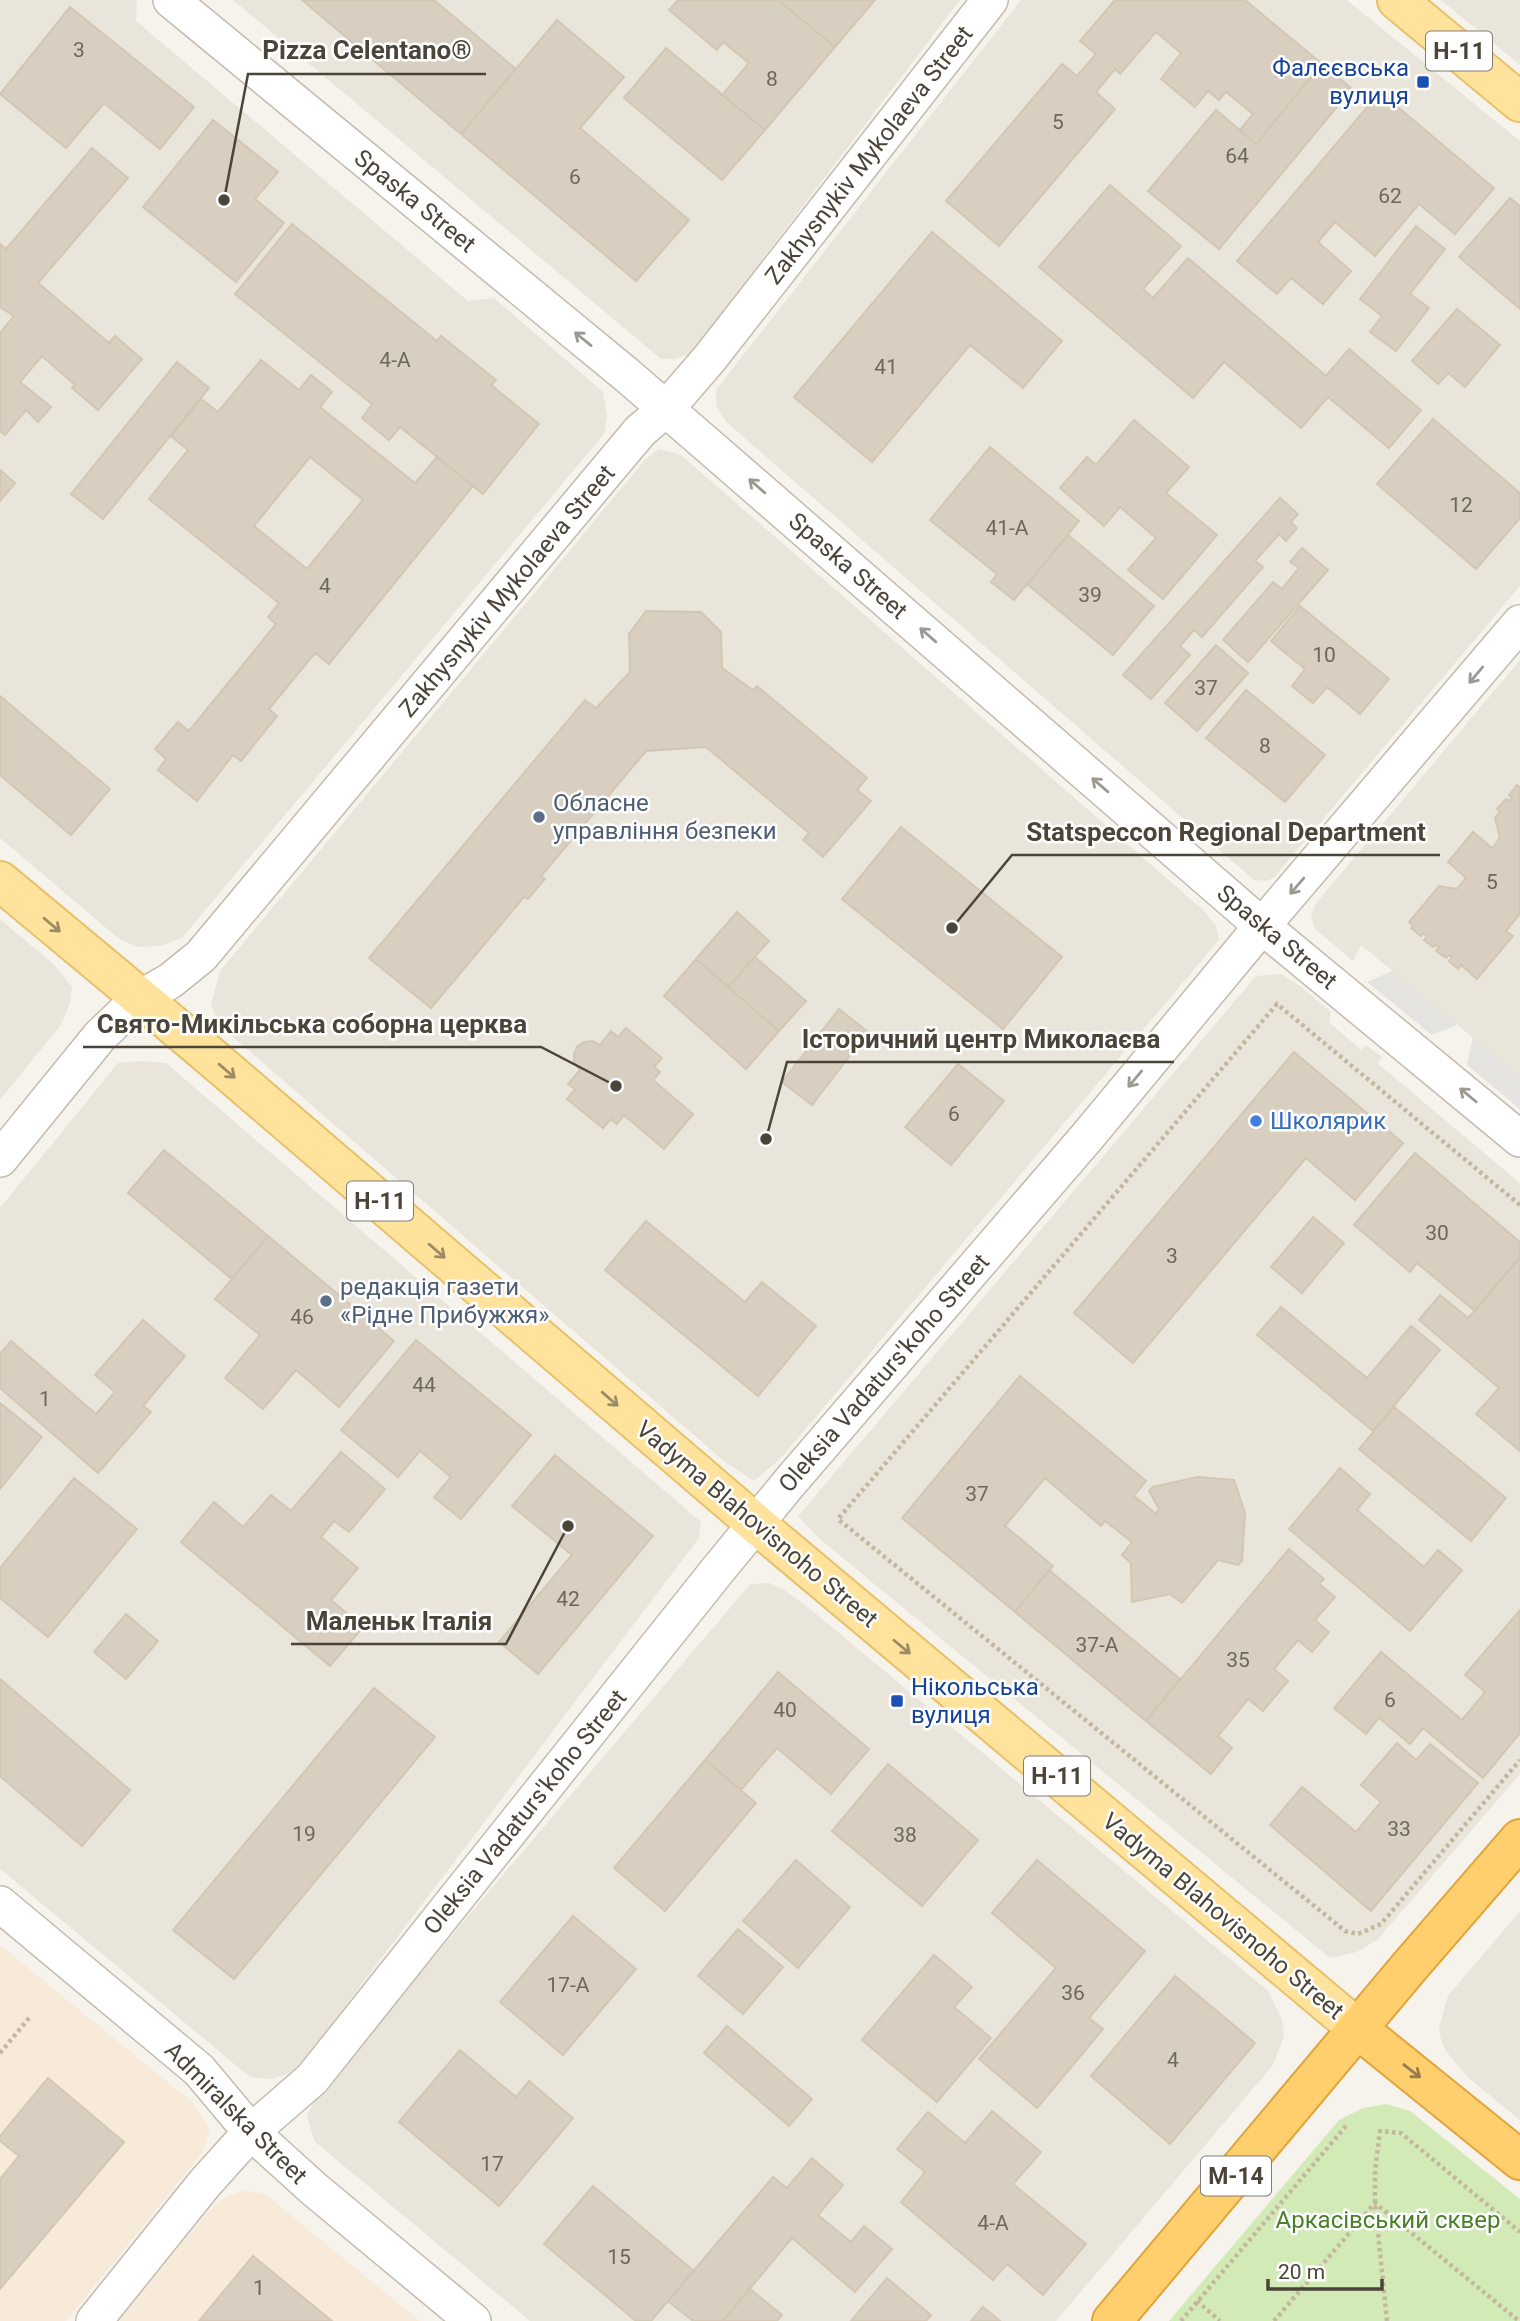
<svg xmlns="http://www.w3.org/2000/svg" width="1520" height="2321" viewBox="0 0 1520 2321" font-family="Roboto,sans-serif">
	<rect width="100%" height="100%" fill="#f6f3ec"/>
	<path fill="#eae5da" d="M0 0H137L136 21 468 301 494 298 603 392 607 416 604 434 182 938 160 946 137 947 118 938 0 838Z
		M233 0H960L691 353 676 359H661Z
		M1021 0H1347L1520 141V586L1275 876 1268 881 1254 880 726 422 716 405V390Z
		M1441 0H1520V65Z
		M659 449 681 455 1203 910 1216 925 1219 940 781 1458 754 1481 724 1461 220 1026 211 1005 220 971 645 460Z
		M1520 660V1077L1361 945 1353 961 1315 929 1311 917 1315 905 1323 895Z
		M0 919 53 964 72 987 70 1004 60 1026 0 1100Z
		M1281 974 1300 986 1331 1012 1329 1022 1361 1050 1366 1045 1382 1057 1377 1063 1520 1183V1774L1378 1939 1357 1952 1330 1958 822 1541 798 1516 1256 976Z
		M140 1061 166 1063 701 1522 699 1538 296 2071 271 2079 250 2077 0 1869V1208L118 1063Z
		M769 1583 783 1589 814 1612 1268 1991 1282 2019 1284 2036 1273 2065 1056 2321H530L314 2141 307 2114 322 2088 729 1609 751 1584Z
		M1520 1911V2120L1466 2076 1446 2051 1441 2040 1439 2027 1448 1996Z"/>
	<path fill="#f7ead8" d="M0 1945 192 2102 210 2129 203 2152 66 2321H0Z
		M244 2190 265 2194 420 2321H117L208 2212 222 2199Z"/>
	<path fill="#d2eab5" d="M1386 2104 1410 2111 1520 2199V2321H1169L1339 2120 1363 2108Z"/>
	<path fill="#e5e3e0" d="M1392 971 1435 1006 1457 1025 1432 1035 1367 982Z
		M1473 1037 1520 1077V1109L1467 1065Z"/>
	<path fill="#d8cfc1" stroke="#d3c7b4" stroke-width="2" fill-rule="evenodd" d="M302 0H434L516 69 461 134Z
		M678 0H778L835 47 765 130 722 95 749 63 723 42 717 50 669 10Z
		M778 0H875L835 47Z
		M1115 0H1245L1322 64 1256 144 1240 130 1253 114 1226 92 1219 100 1208 91 1195 107 1161 79 1181 53 1156 32 1120 74 1115 69 1096 92 1115 109 999 246 946 201 1062 64 1077 76 1096 54 1080 41Z
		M70 7 194 107 160 149 104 103 66 148 0 94Z
		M557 20 624 77 580 128 689 220 636 281 461 134Z
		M666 48 765 130 722 180 624 98Z
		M1322 64 1352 89 1219 249 1148 191 1216 110 1256 144Z
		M1380 92 1494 188 1455 234 1419 204 1375 256 1335 222 1318 242 1351 271 1323 304 1291 278 1277 294 1237 261Z
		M213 120 278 172 255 199 284 223 236 282 143 207Z
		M92 148 128 178 38 283 109 343 115 336 142 359 98 410 72 388 75 385 42 356 20 382 51 407 38 422 26 410 5 435 0 431V333L14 316 0 307V244L6 249Z
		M1110 185 1181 246 1143 289 1153 298 1188 258 1326 376 1349 349 1421 410 1389 448 1328 397 1301 428 1224 362 1193 398 1039 267Z
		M1510 198 1520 206V309L1459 257Z
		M292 224 437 341 441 336 496 380 491 385 539 424 483 494 400 427 389 440 362 418 372 404 235 294Z
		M1416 226 1445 249 1410 294 1429 308 1396 351 1370 332 1382 316 1360 299Z
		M932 232 1062 341 1023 388 970 345 872 462 794 397Z
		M1457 309 1500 345 1465 387 1448 373 1438 384 1412 361Z
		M261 360 299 390 311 375 332 392 320 407 415 483 437 457 473 486 329 664 315 653 269 709 277 716 241 761 233 755 197 801 158 770 166 759 155 749 178 722 189 731 276 624 268 617 279 603 149 499 188 450 171 436 201 399 218 412ZM310 457 363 500 307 569 254 526Z
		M177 362 209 388 103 519 71 494Z
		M1433 419 1520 493V518L1476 569 1377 484Z
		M1134 420 1189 467 1166 493 1217 535 1163 599 1128 570 1156 538 1120 507 1104 526 1060 488 1087 457 1096 465Z
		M990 447 1079 521 1014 600 991 582 997 574 930 520Z
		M0 470 15 483 0 501Z
		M1280 498 1298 514 1291 522 1297 528 1286 541 1279 534 1255 561 1263 567 1202 637 1194 630 1180 646 1190 655 1151 699 1123 675Z
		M1068 535 1154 606 1113 655 1027 584Z
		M1302 548 1328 570 1248 662 1223 640 1273 582 1282 589 1299 568 1290 562Z
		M1300 606 1389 679 1360 714 1327 687 1313 703 1292 686 1305 669 1271 641Z
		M646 611 701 612 721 632 722 668 753 690 757 686 867 778 857 790 871 801 823 857 803 840 809 833 706 747 646 751 541 876 545 879 528 899 524 897 431 1008 369 958 585 700 596 708 630 672 629 634Z
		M1216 645 1248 673 1197 731 1165 703Z
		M1246 690 1325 755 1285 802 1206 738Z
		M0 696 110 789 71 835 0 775Z
		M1517 785 1520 787V914L1506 931 1513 936 1477 979 1461 965 1458 969 1449 961 1452 957 1449 955 1446 958 1436 951 1439 947 1436 945 1433 947 1424 940 1427 936 1423 933 1421 936 1411 928 1413 925 1409 922 1439 886 1457 889 1466 878 1448 862 1473 832 1492 848 1500 838 1495 818 1500 812 1497 809 1506 799 1510 801 1512 798 1509 795Z
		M901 827 1062 957 1003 1029 842 899Z
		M737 912 769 941 728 987 696 959Z
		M755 957 806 1001 779 1031 728 987Z
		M696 959 779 1031 746 1069 664 996Z
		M839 1009 868 1032 812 1105 782 1082Z
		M626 1028 662 1058 654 1067 660 1072 653 1080 693 1114 664 1149 624 1115 617 1124 611 1119 603 1128 567 1099 575 1089 568 1084 580 1070 574 1063V1054L577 1047 584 1042 593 1041 600 1045 611 1031 618 1037Z
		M1294 1052 1403 1143 1355 1200 1306 1158 1133 1363 1074 1313Z
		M958 1064 1004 1101 951 1165 905 1127Z
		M164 1150 268 1236 232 1279 128 1193Z
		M1415 1153 1520 1242V1257L1475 1311 1417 1263 1410 1272 1354 1225Z
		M1313 1217 1344 1243 1302 1293 1271 1267Z
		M646 1221 745 1302 762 1282 816 1326 758 1396 605 1270Z
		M268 1236 394 1341 339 1407 296 1370 263 1409 225 1378 260 1335 215 1299Z
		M1520 1257V1451L1476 1414 1499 1388 1419 1320 1440 1295 1468 1318Z
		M1281 1307 1367 1378 1411 1326 1440 1350 1373 1431 1257 1335Z
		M143 1320 185 1356 143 1406 151 1412 98 1473 0 1388V1354L11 1341 96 1414 115 1392 95 1375Z
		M416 1340 531 1435 461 1519 434 1497 451 1477 420 1451 398 1477 341 1430Z
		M1020 1376 1146 1481 1134 1496 1156 1514 1159 1509 1149 1491 1153 1487 1198 1477 1234 1480 1245 1513 1242 1561 1238 1565 1218 1560 1182 1603 1170 1594 1132 1602 1131 1563 1122 1555 1132 1542 1105 1521 1101 1526 1045 1478 1005 1526 1053 1566 1015 1612 902 1518Z
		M0 1403 42 1437 0 1489Z
		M1394 1407 1506 1498 1471 1541 1359 1449Z
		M341 1452 385 1489 349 1532 334 1521 321 1537 358 1568 331 1600 363 1627 330 1666 181 1542 214 1502 243 1527 271 1495 291 1511Z
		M555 1455 653 1536 538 1674 499 1642 572 1555 512 1506Z
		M1340 1468 1370 1494 1357 1510 1424 1567 1438 1550 1462 1570 1410 1631 1289 1529Z
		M74 1478 137 1529 48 1637 0 1598V1568Z
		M1289 1549 1324 1579 1319 1584 1335 1597 1315 1620 1329 1632 1312 1652 1298 1640 1274 1669 1288 1681 1263 1711 1248 1699 1218 1736 1232 1748 1211 1774 1146 1721Z
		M1049 1570 1180 1679 1146 1721 1015 1612Z
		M1520 1610V1733L1483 1778 1423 1728 1410 1744 1379 1718 1366 1734 1334 1708 1381 1652 1462 1720 1485 1692 1465 1675Z
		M126 1614 158 1641 126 1679 94 1652Z
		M778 1672 869 1749 831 1794 777 1748 741 1790 705 1760Z
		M0 1679 130 1790 82 1846 0 1776Z
		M374 1688 435 1737 234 1979 173 1930Z
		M1397 1743 1416 1760 1430 1744 1478 1783 1371 1911 1270 1825 1302 1787 1356 1832 1381 1802 1361 1785Z
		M705 1760 756 1803 665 1911 614 1868Z
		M888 1764 978 1840 922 1906 832 1831Z
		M796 1860 850 1907 798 1968 743 1921Z
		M1037 1860 1145 1951 1089 2018 1103 2029 1037 2108 979 2059 1056 1968 992 1913Z
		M573 1916 636 1969 563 2055 500 2002Z
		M738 1929 783 1967 743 2014 698 1976Z
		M934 1955 972 1987 954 2007 991 2038 937 2102 862 2040Z
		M1175 1976 1255 2043 1170 2144 1091 2076Z
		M727 2026 812 2099 789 2126 704 2053Z
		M460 2050 516 2097 529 2081 573 2118 499 2206 399 2122Z
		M48 2078 124 2142 0 2289V2179L19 2156 0 2141V2136Z
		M992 2111 1041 2152 1013 2184 1086 2244 1043 2295 1007 2264 993 2280 901 2202 925 2172 897 2149 928 2112 965 2143Z
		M812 2158 843 2185 818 2215 851 2242 864 2226 892 2249 855 2292 792 2238 723 2321H693L668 2301 773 2177 787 2188Z
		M593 2186 694 2271 651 2321H636L544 2244Z
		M253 2256 332 2321H199Z
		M887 2278 931 2315 926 2321H851Z
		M750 2289 782 2315 777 2321H723Z
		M983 2307 1000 2321H971Z"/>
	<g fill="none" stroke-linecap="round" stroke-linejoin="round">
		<g stroke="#c2bbae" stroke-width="38">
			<path id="street" d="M171 0 628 376 1262 926 1520 1139
				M0 1159 100 1036 140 998 170 981 201 956 640 431 666 409 710 358 990 0
				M0 1904 199 2070 251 2132 314 2189 473 2321
				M94 2321 205 2183 251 2132 312 2079 717 1571 790 1482 1087 1137 1262 926 1520 623"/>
		</g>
		<g stroke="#e6c16a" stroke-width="42">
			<path id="primary" d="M1397 0 1520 102
				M0 881 203 1050 756 1524 1358 2029"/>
		</g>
		<g stroke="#e0a43c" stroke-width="42">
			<path id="highway" d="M1358 2029 1520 2160
				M1112 2321 1410 1966 1520 1839"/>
		</g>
		<path stroke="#c4b79f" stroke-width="4.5" stroke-dasharray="3.5 3.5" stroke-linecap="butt" d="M1520 1205 1277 1004 838 1519 1345 1931 1358 1934 1381 1924 1520 1760
			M0 2053 29 2018
			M1197 2301 1220 2321
			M1181 2321 1346 2126
			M1274 2321 1375 2203 1519 2321
			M1387 2321 1375 2203V2171L1380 2131 1401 2133 1520 2232"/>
		<use href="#street" stroke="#fff" stroke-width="35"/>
		<use href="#primary" stroke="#ffe39c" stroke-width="38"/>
		<use href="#highway" stroke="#ffcf6e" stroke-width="38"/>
	</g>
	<defs><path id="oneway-shaft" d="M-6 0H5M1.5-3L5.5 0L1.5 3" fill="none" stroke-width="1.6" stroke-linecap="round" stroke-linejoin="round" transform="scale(1.75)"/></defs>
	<g stroke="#9c9892">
		<use href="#oneway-shaft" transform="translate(583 339) rotate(-141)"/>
		<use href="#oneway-shaft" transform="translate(757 486) rotate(-139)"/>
		<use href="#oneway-shaft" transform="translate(928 635) rotate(-139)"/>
		<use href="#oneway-shaft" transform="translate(1476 675) rotate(130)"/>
		<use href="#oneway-shaft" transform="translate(1100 785) rotate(-139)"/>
		<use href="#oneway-shaft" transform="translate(1297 886) rotate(131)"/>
		<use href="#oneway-shaft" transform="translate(1135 1079) rotate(130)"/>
		<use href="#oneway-shaft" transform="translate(1468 1095) rotate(-140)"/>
	</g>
	<g stroke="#9c8c66">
		<use href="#oneway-shaft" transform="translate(52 925) rotate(40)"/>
		<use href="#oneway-shaft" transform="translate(227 1071) rotate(41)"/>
		<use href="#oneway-shaft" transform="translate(437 1251) rotate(41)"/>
		<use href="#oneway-shaft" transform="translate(610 1399) rotate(41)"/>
		<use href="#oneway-shaft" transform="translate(902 1647) rotate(40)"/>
	</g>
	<use stroke="#937c4e" href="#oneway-shaft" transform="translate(1412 2071) rotate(38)"/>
	<g fill="#1a4fb4" stroke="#fff" stroke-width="2.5">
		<rect x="1416" y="75" width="14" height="14" rx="3.5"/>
		<rect x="890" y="1694" width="14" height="14" rx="3.5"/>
	</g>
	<g fill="#5c6f8a" stroke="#fff" stroke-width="2.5">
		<circle cx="539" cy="817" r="7"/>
		<circle cx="326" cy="1301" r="7"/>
	</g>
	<circle fill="#3f7fe0" stroke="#fff" stroke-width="2.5" cx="1256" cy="1121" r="7"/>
	<g text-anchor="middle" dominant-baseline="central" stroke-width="5" stroke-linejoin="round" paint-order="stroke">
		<g font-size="21" fill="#6e675b">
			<text x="79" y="50">3</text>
			<text x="772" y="79">8</text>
			<text x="1058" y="122">5</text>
			<text x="1237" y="156">64</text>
			<text x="575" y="177">6</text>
			<text x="1390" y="196">62</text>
			<text x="395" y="360">4-А</text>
			<text x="886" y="367">41</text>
			<text x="1461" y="505">12</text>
			<text x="1007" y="528">41-А</text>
			<text x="325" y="586">4</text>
			<text x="1090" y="595">39</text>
			<text x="1324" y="655">10</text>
			<text x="1206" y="688">37</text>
			<text x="1265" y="746">8</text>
			<text x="1492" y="882">5</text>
			<text x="954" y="1114">6</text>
			<text x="1437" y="1233">30</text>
			<text x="1172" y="1256">3</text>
			<text x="302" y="1317">46</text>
			<text x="424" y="1385">44</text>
			<text x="45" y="1399">1</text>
			<text x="977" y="1494">37</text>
			<text x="568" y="1599">42</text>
			<text x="1097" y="1645">37-А</text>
			<text x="1238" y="1660">35</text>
			<text x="1390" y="1700">6</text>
			<text x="785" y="1710">40</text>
			<text x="1399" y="1829">33</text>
			<text x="304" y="1834">19</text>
			<text x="905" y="1835">38</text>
			<text x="568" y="1985">17-А</text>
			<text x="1073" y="1993">36</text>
			<text x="1173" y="2060">4</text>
			<text x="492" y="2164">17</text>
			<text x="993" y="2223">4-А</text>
			<text x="619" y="2257">15</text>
			<text x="259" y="2288">1</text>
		</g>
		<g fill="#fff" stroke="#817c74" stroke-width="2">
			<rect x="1426" y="31.5" width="66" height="39" rx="5"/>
			<rect x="347" y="1181.5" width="66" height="39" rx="5"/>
			<rect x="1024" y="1756.5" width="66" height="39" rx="5"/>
			<rect x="1201" y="2156.5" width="70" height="39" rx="5"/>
		</g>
		<g font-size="23" font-weight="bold" fill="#4b4439">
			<text x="1459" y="51">Н-11</text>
			<text x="380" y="1201">Н-11</text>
			<text x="1057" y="1776">Н-11</text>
			<text x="1236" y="2176">М-14</text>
		</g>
		<g font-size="24" fill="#164399" stroke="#fff" text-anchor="end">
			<text x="1409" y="68">Фалєєвська<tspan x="1409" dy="28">вулиця</tspan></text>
			<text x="911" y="1687" text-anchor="start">Нікольська<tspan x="911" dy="28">вулиця</tspan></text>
		</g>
		<g font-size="24" fill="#4b4439" stroke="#fff">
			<text transform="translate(869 155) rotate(-52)">Zakhysnykiv Mykolaeva Street</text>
			<text transform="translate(415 201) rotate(39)">Spaska Street</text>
			<text transform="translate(848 566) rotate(41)">Spaska Street</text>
			<text transform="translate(507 591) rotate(-50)">Zakhysnykiv Mykolaeva Street</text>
			<text transform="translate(1277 937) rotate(40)">Spaska Street</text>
			<text transform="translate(884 1373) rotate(-49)">Oleksia Vadaturs'koho Street</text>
			<text transform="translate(757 1524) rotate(40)">Vadyma Blahovisnoho Street</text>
			<text transform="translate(525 1812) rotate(-51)">Oleksia Vadaturs'koho Street</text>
			<text transform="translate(1223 1916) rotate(40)">Vadyma Blahovisnoho Street</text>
			<text transform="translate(236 2113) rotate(45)">Admiralska Street</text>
		</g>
		<g font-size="24" fill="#4e5e75" stroke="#fff" text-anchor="start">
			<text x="553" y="803">Обласне<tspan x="553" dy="28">управління безпеки</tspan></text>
			<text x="340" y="1287">редакція газети<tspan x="340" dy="28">«Рідне Прибужжя»</tspan></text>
		</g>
		<g font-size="24" fill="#366cbe" stroke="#fff" text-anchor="start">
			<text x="1270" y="1121">Школярик</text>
		</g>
		<g font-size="24" fill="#4a7f2a" stroke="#fff">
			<text x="1388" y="2220">Аркасівський сквер</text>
		</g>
	</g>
	<path fill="none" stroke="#4b4439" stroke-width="2.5" d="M224 200L248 74H486M952 928L1012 855H1440M616 1086L541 1047H83M766 1139L787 1062H1174M568 1526L506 1644H291"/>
	<g fill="#4b4439" stroke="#fff" stroke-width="2.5">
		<circle cx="224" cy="200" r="7"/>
		<circle cx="952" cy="928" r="7"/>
		<circle cx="616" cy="1086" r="7"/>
		<circle cx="766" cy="1139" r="7"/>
		<circle cx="568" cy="1526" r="7"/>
	</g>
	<g font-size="26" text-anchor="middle" font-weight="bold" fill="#4b4439" stroke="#fff" stroke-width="5" stroke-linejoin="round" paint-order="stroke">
		<text x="367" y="59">Pizza Celentano®</text>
		<text x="1226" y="841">Statspeccon Regional Department</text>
		<text x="312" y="1033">Свято-Микільська соборна церква</text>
		<text x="981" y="1048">Історичний центр Миколаєва</text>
		<text x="399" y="1630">Маленьк Італія</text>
	</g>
	<path d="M1268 2279v10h114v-10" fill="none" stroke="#4b4439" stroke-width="3.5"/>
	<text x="1278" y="2279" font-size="21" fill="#4b4439" stroke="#ffffff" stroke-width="5" paint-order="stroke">20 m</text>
</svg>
